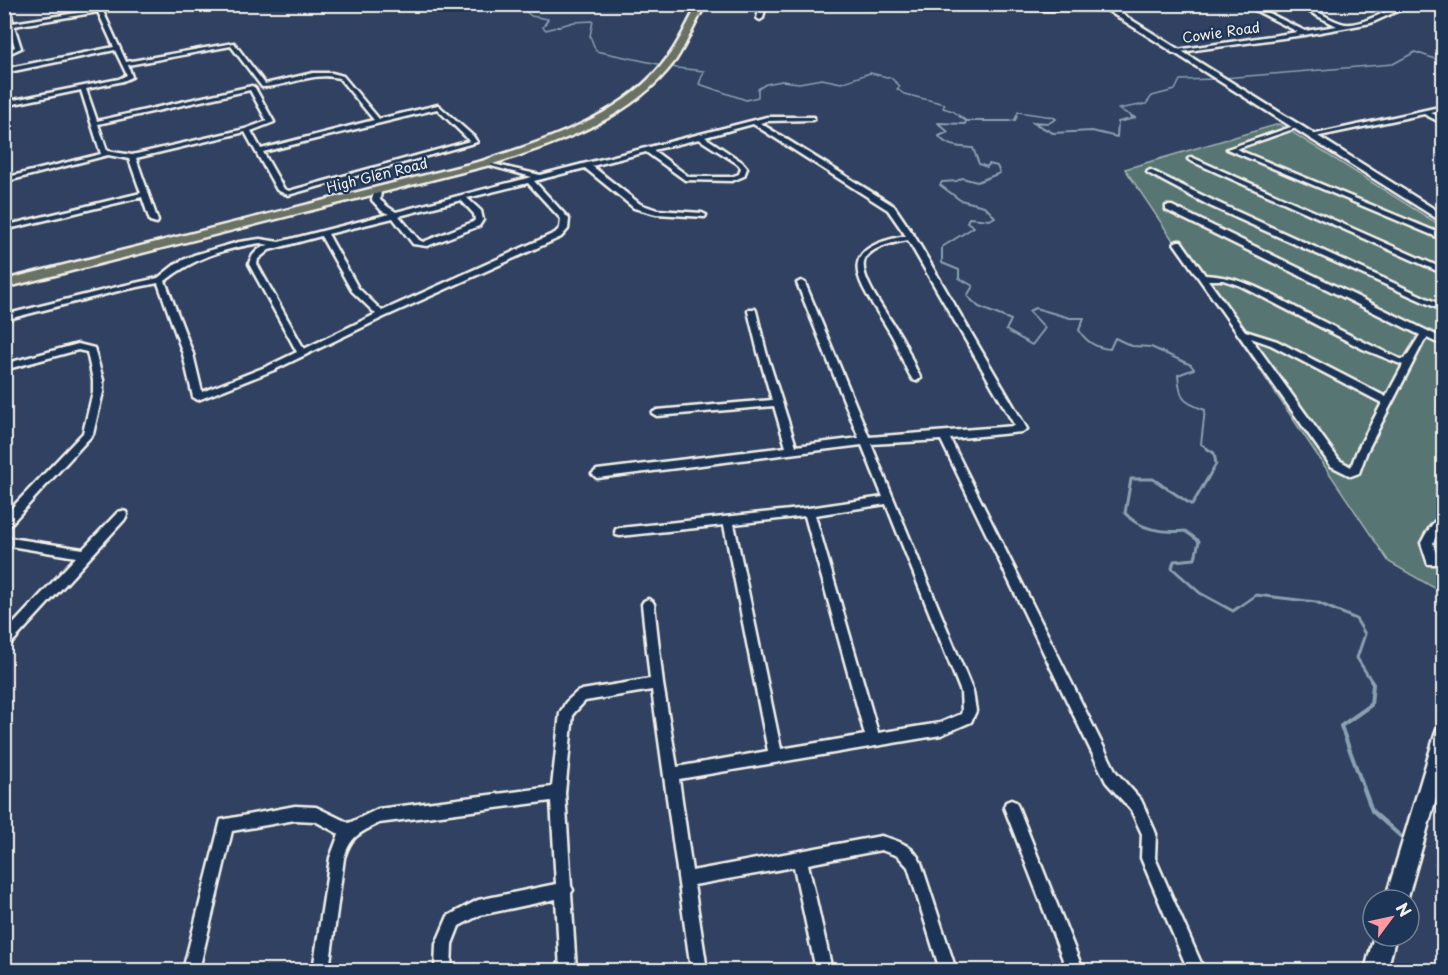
<svg xmlns="http://www.w3.org/2000/svg" width="1448" height="975" viewBox="0 0 1448 975" font-family="'Playpen Sans',sans-serif">
	<rect width="100%" height="100%" fill="#304162"/>
	<filter id="ink" filterUnits="userSpaceOnUse"><feTurbulence type="fractalNoise" baseFrequency=".0167" numOctaves="2"/><feDisplacementMap in="SourceGraphic" scale="12" xChannelSelector="R" yChannelSelector="G"/><feConvolveMatrix kernelMatrix="1 2 1 2 8 2 1 2 1" color-interpolation-filters="sRGB"/></filter>
	<g filter="url(#ink)">
		<path fill="#567573" stroke="#a5b3ae" stroke-width="1.5" d="M1279 124 1443 227V593L1389 562 1125 169Z"/>
		<g fill="none" stroke-linecap="round" stroke-linejoin="round">
			<path stroke="#8aa1b0" stroke-width="1.5" d="M517 4 531 16 548 19 543 27 546 30 574 22 593 21 590 36 596 51 677 68 704 71 699 84 746 100 758 97V89L766 84 782 81 799 83 822 79 841 83 870 73 891 78 900 86 897 89 904 94 945 104 943 108 953 111 961 117
				M1223 78 1393 64 1415 52 1444 62
				M1016 117 1018 112 1053 117
				M1134 117 1118 109 1146 104 1152 96 1175 90 1180 80 1217 79"/>
			<path stroke="#8aa1b0" stroke-width="2" d="M959 116 966 121 965 124 938 123 948 132 939 136C946 147 961 147 973 148L979 164 987 167 989 164 997 166 1000 173 977 182 962 178 957 181 942 182 940 185 960 200 984 206 995 217 990 220 969 218 967 222 974 227 942 247V263L959 270V278L973 286 967 296 979 307 1011 320 1006 330 1032 345 1045 328 1029 311 1035 308 1070 318H1084L1079 330C1086 342 1096 348 1110 349L1115 338 1132 346 1151 347 1191 365 1194 369 1178 375C1180 399 1182 402 1205 410L1201 444 1208 449
				M1050 116 1056 119 1049 123 1032 122 1053 133 1092 131 1117 137 1118 122 1135 118 1131 116
				M966 121H1009L1015 120 1017 116"/>
			<path stroke="#8aa1b0" stroke-width="3" d="M1206 448 1214 453 1216 464 1192 505 1153 479H1131L1125 513C1139 530 1164 533 1185 531L1199 541 1195 559 1174 561 1172 568 1200 593 1233 611 1256 595 1316 602 1356 619 1365 634 1357 658 1372 682"/>
			<path stroke="#8aa1b0" stroke-width="4" d="M1371 681 1373 684 1371 705 1341 726 1372 811 1406 841
				M1436 864 1444 873"/>
			<g stroke="#f4f1e8" stroke-width="5">
				<path id="street" d="M4 4H8L13 23 102 9 126 62 234 43 265 84 313 73H332L343 76 379 119 438 105 473 136 477 142 288 195 277 190 245 132 136 158 158 221 157 223 150 221 142 197 4 230V226L141 193 129 159 108 155 4 182V178L101 154 81 90 4 106V102L119 79 127 75 115 50 4 73V69L114 47 98 12 14 26 21 48 4 56V52L15 47 9 27 4 28V24H8ZM231 46 262 87C288 87 311 71 339 78L374 120 261 149 251 131 274 122 255 88 252 86 97 121 86 89 123 81 132 77 128 65ZM250 90 267 121 245 129 132 155 107 151 98 124ZM437 109 470 141 289 191 284 189 263 152Z
					M761 4H766L763 18 760 20 757 18Z
					M829 4 1107 6 1110 8 1107 10 880 9Z
					M1243 4H1250L1305 31 1337 26 1310 12 1311 7 1315 4H1322L1315 10C1323 15 1332 20 1341 23 1360 30 1393 4 1413 4L1371 23 1304 35 1173 53 1170 51 1298 32Z
					M1444 106V110L1431 113 1444 119V124L1424 114 1310 138 1307 136Z
					M767 117H814V119L812 120 767 121 760 123 894 206 915 237 1027 429 1022 432 950 439 1116 772 1141 800 1154 829 1156 834 1155 858 1204 970H1188L1141 858 1142 834 1131 810 1106 782 941 440 871 444 973 692 976 711 971 722 941 735 679 779 692 871 881 836C898 841 914 845 921 863L956 970H940L908 867 898 856 881 850 808 864 832 970H816L794 867 694 885 707 970H691L652 690 585 701 573 714 565 793 571 886 573 890 571 893 576 970H560L556 899 480 915 459 926 452 944 451 970H435L436 944 448 916 478 900 556 884 551 801 379 823C360 833 351 835 344 858L329 970H313L330 858 339 834 315 821 295 820 232 831 199 970H183L221 820 295 806 316 807 349 823 378 809 552 787 560 713 566 702 577 692 582 690 650 679 642 604 644 601 648 599 652 601 654 604 663 684 677 767 768 751 724 525 620 536 616 535 615 532 616 529 620 528 809 508 883 497 862 445 597 478 592 474 597 470 786 447 774 406 657 416 652 413 657 410 772 400 758 352 748 311 749 309H755L756 311 766 352 796 446 859 438 797 283 801 281 805 283 869 437 1015 426 908 240C896 242 867 247 864 262 860 282 894 322 903 340 910 353 913 366 921 378L916 381 913 380C903 366 900 349 891 334 864 287 825 250 906 236L888 210 753 124 705 137 742 162 747 168 744 176 732 181 685 180 646 152 592 166 640 204 657 210 702 213 706 215 705 217 656 214 634 208 585 168 534 181 569 219 568 229 561 237 384 317 274 370 198 400 193 397 183 354 158 283 118 291 4 320V315L117 287 158 278 177 263 194 255 239 242 260 239 279 242 389 214 382 211 372 200 375 189H381L380 200 388 207 396 212 532 177 484 164V162L540 175ZM699 139 738 164 741 168 739 174 731 177H689L653 150ZM528 183 561 219 560 228 555 233 382 311 358 288 328 234 393 218 413 244 427 246 479 226 483 220 481 211 467 198ZM461 200 474 214 475 220 473 222 423 242 419 240 399 216ZM321 236 352 291 376 314 304 349 257 264 258 259 269 250ZM260 243 269 245C259 247 251 255 249 264L297 352 268 366 202 392 193 354 165 281C195 257 224 249 260 243ZM886 504 961 692 962 711 961 714 940 723 878 733 815 515ZM805 516 865 735 781 749 734 524Z
					M1294 126 1299 127 1236 149 1444 235V240L1227 149Z
					M1191 157 1444 269V274L1189 160 1188 159Z
					M1150 170 1216 202 1444 306V311L1210 206 1148 173 1147 172Z
					M1166 206H1172L1444 339V346L1427 338 1424 341 1367 451 1359 473 1351 476 1331 466 1174 243 1178 241H1181L1205 275C1244 277 1270 294 1304 312 1336 328 1367 344 1400 359H1405L1420 335 1166 210ZM1208 280H1223L1241 286 1363 349 1403 365 1386 397 1277 341 1245 331ZM1251 338 1271 345 1382 403 1357 451 1351 467 1339 460Z
					M78 344 94 348 103 380V392L93 434 8 527 4 528V516L83 433 93 392V380L87 352 78 350 4 370V364Z
					M122 511 126 512 127 515 126 518 8 647 4 648V634L76 557 4 545V537L83 549 118 512Z
					M1444 515V527L1437 534 1433 543 1438 561 1436 564H1428L1421 543C1427 532 1432 521 1444 515Z
					M1011 800 1016 802 1018 807 1083 970H1067L1004 807 1006 802Z"/>
			</g>
			<g stroke="#f4f1e8" stroke-width="5">
				<path id="secondary" d="M1097 4H1106L1444 215V223Z
					M1444 726V770L1407 900H1385L1435 735 1437 729Z
					M1374 936H1396L1387 970H1365Z"/>
			</g>
			<g stroke="#f4f1e8" stroke-width="5">
				<path id="primary" d="M698 4H706C695 23 687 43 675 61 631 120 557 143 490 165L4 288V280L482 161C549 139 625 116 668 57 680 41 688 22 698 4Z"/>
			</g>
			<use href="#street" fill="#1d3557" fill-rule="evenodd"/>
			<use href="#secondary" fill="#1d3557" fill-rule="evenodd"/>
			<use href="#primary" fill="#6b7165" fill-rule="evenodd"/>
		</g>
	</g>
	<g text-anchor="middle" dominant-baseline="central" stroke-width="4.5" stroke-linejoin="round" paint-order="stroke">
		<g font-size="14" fill="#f4f1e8" stroke="#1d3557">
			<text transform="translate(1221 32) rotate(-8)">Cowie Road</text>
			<text transform="translate(377 175) rotate(-14)">High Glen Road</text>
		</g>
	</g>
	<rect width="1448" height="975" fill="none" stroke="#1d3557" stroke-width="24"/>
	<rect x="12" y="12" width="1424" height="951" fill="none" stroke="#f4f1e8" stroke-width="2" filter="url(#ink)"/>
	<g transform="translate(1391 918) rotate(57)"><circle r="28" fill="#1d3557" stroke="#738091" stroke-width="1.5"/>
	<path d="M0-4.5L10 22L0 15L-10 22Z" fill="#ff9aa2"/>
	<text y="-9" font-size="16" font-weight="bold" text-anchor="middle" fill="#f4f1e8">N</text>
	</g>
</svg>
